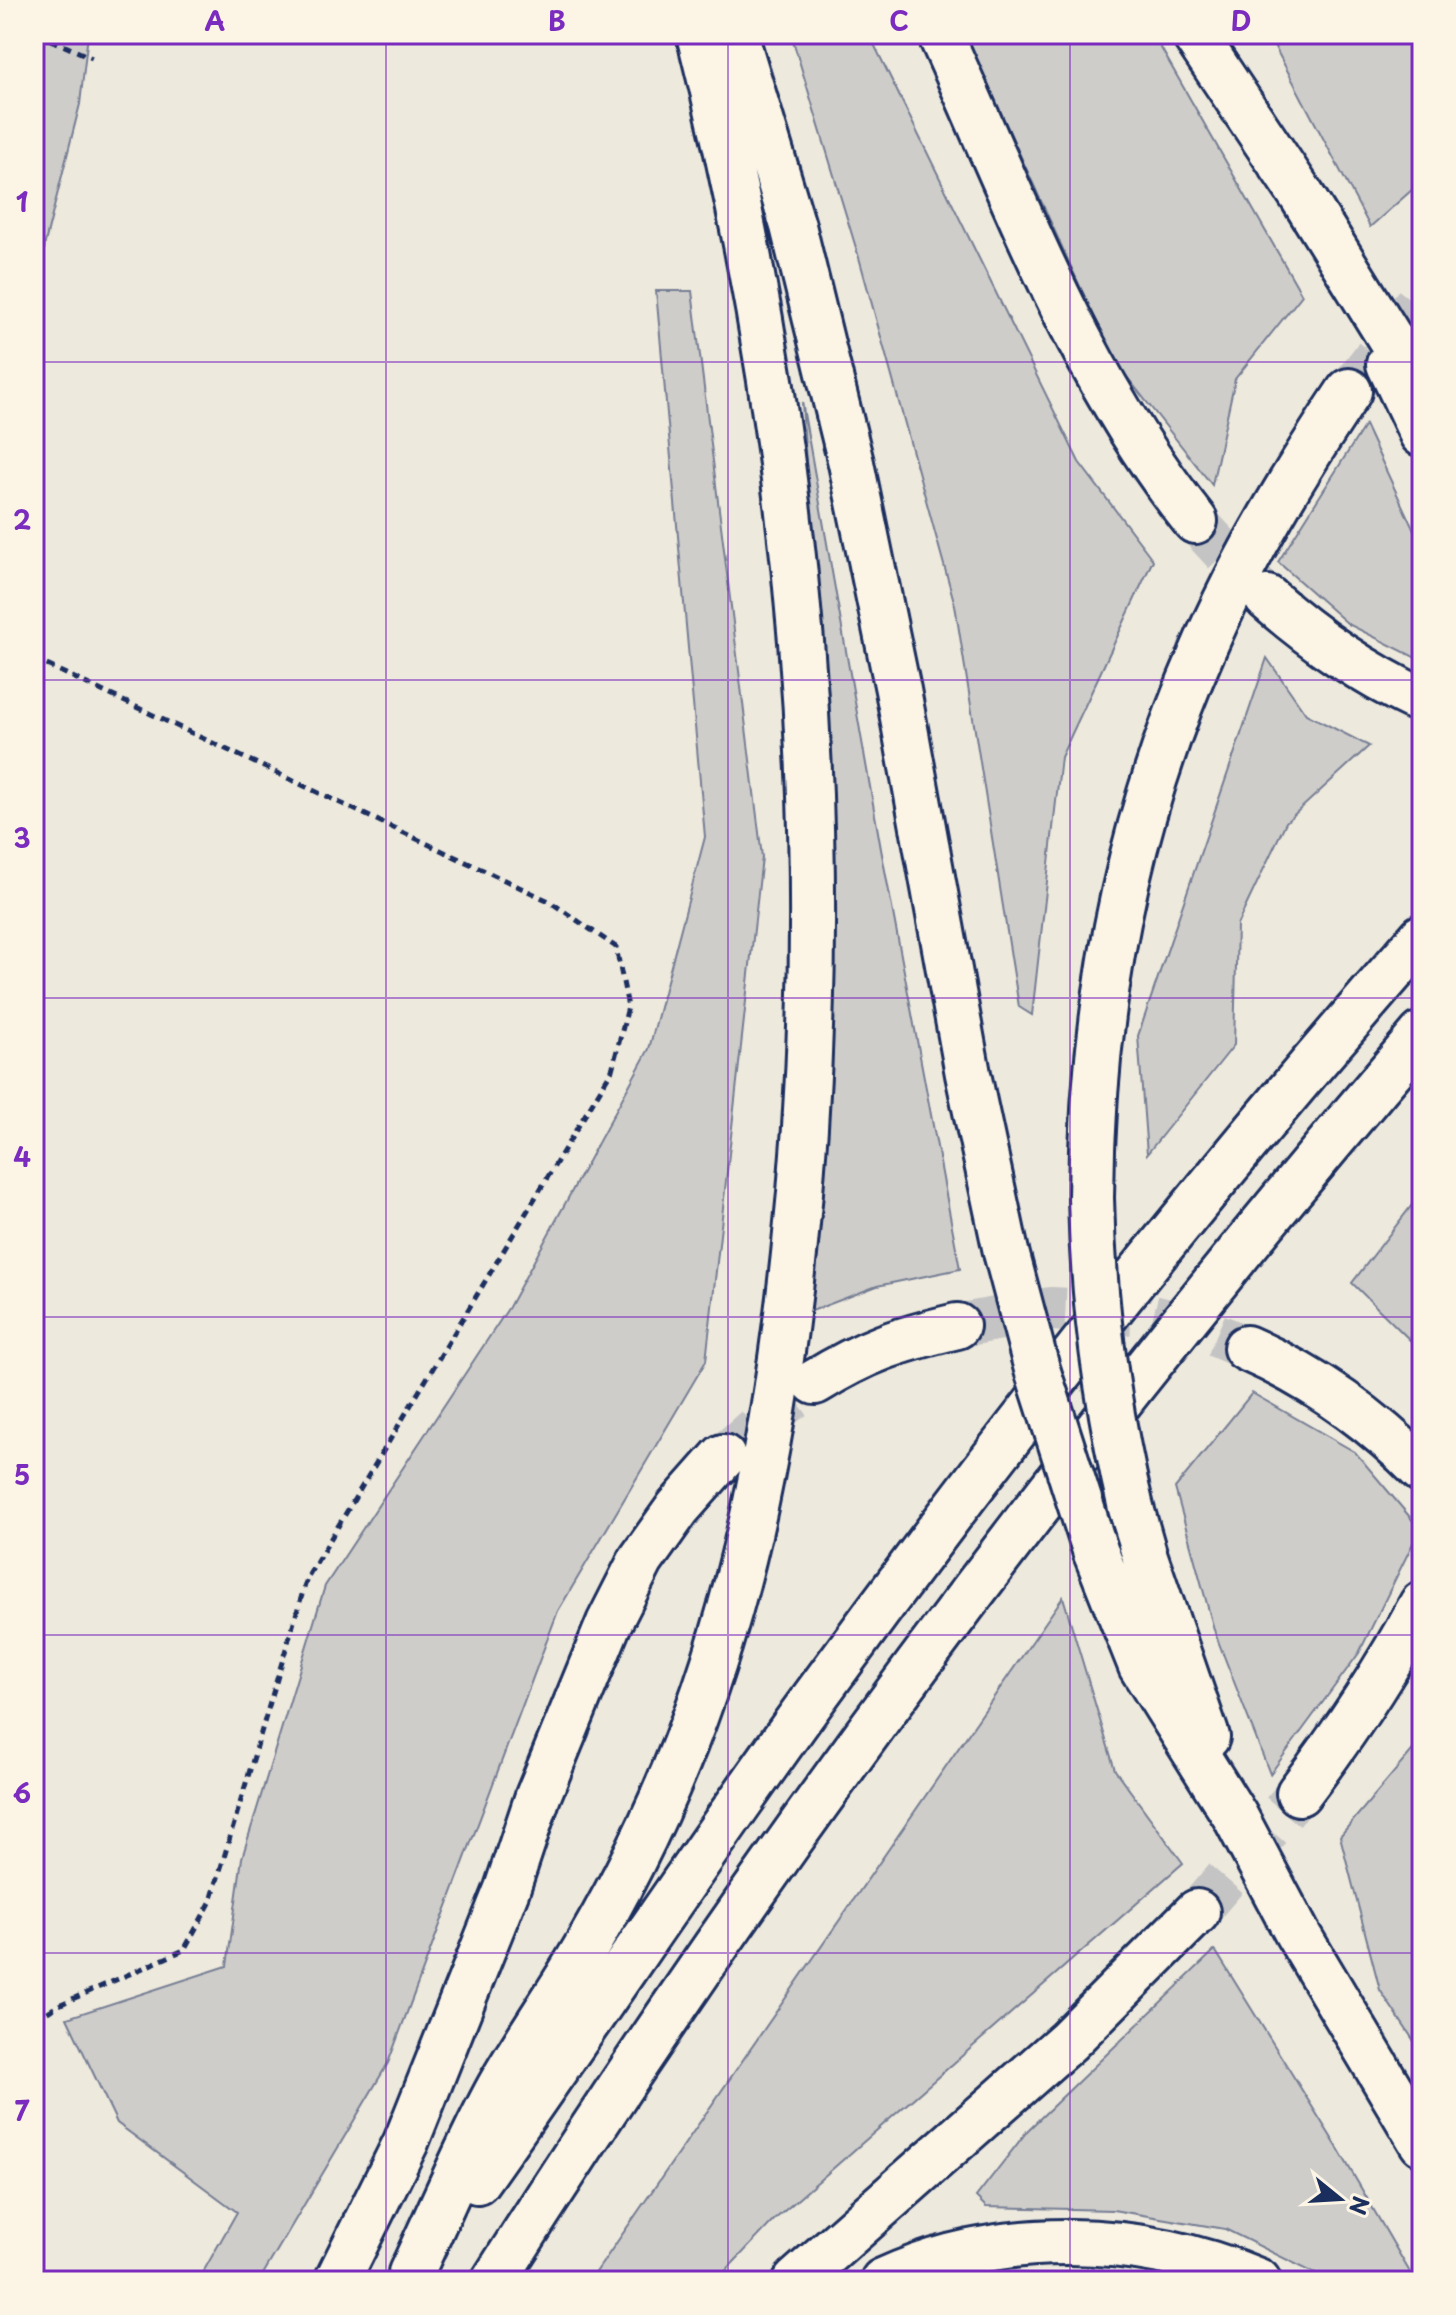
<svg xmlns="http://www.w3.org/2000/svg" width="1456" height="2315" viewBox="0 0 1456 2315" font-family="'Playpen Sans',sans-serif">
	<rect width="100%" height="100%" fill="#eee9dd"/>
	<filter id="ink" filterUnits="userSpaceOnUse"><feTurbulence type="fractalNoise" baseFrequency=".0125" numOctaves="2"/><feDisplacementMap in="SourceGraphic" scale="16" xChannelSelector="R" yChannelSelector="G"/><feConvolveMatrix kernelMatrix="1 2 1 2 8 2 1 2 1" color-interpolation-filters="sRGB"/></filter>
	<g filter="url(#ink)">
		<path fill="#cfcdca" stroke="#757e94" stroke-width="2" d="M34 34H88L80 104 45 243 34 318Z
			M791 34H869L1079 462 1153 560 1061 757 1032 1015 1019 1007 955 605 860 261Z
			M965 34H1153L1302 295 1235 379 1212 485 1113 359Z
			M1268 34H1422V181L1370 227Z
			M656 291H692L762 857 706 1361 558 1611 388 2063 259 2281H198L237 2212 117 2123 67 2018 227 1966 242 1858 325 1586 509 1307 649 1049 705 837Z
			M802 402 881 849 960 1269 877 1286 809 1312 818 652Z
			M1365 425 1422 548V661L1348 624 1278 562Z
			M1267 658 1306 714 1369 746 1286 822 1237 925 1234 1045 1147 1154 1138 1036Z
			M1422 1192V1352L1352 1283Z
			M1252 1393 1355 1452 1420 1529 1359 1653 1270 1774 1215 1633 1175 1488Z
			M1063 1597 1115 1770 1183 1863 774 2220 716 2281H590Z
			M1422 1739V2053L1380 1990 1340 1836Z
			M1215 1950 1339 2150 1415 2281H1330L1225 2229 1113 2210 986 2207 976 2197 1028 2130Z"/>
		<g fill="none" stroke-linecap="round" stroke-linejoin="round">
			<path stroke="#c4c4c4" stroke-width="44" stroke-dasharray="44 22" stroke-linecap="butt" d="M1349 391 1422 296
				M1195 521 1265 596
				M957 1326 1051 1309 1137 1313 1204 1330 1246 1348
				M723 1457 771 1414 794 1397
				M1197 1912 1299 1793"/>
			<g stroke="#1b2f5e" stroke-width="50">
				<path id="highway" d="M735 34 793 226 851 463 898 690 968 1074 1006 1252
					M940 34C1016 201 1079 376 1195 521
					M1194 34 1302 196 1422 390
					M1389 364 1422 434
					M1267 598C1316 641 1363 673 1422 701
					M1091 1198C1092 1009 1127 823 1203 650 1242 559 1294 474 1349 391
					M1246 1348C1312 1377 1372 1419 1422 1470
					M815 1382C867 1350 898 1340 957 1326
					M1131 1508 1145 1557 1207 1737
					M1096 1553 1141 1666 1235 1816 1297 1933 1422 2143
					M1299 1793C1345 1733 1386 1671 1422 1604
					M477 2181C591 2021 698 1857 814 1698 1005 1435 1208 1181 1422 937
					M411 2273C439 2214 465 2151 496 2093 520 2049 550 2007 576 1964 619 1893 655 1820 685 1744 747 1586 776 1421 794 1254 838 845 800 432 699 34
					M337 2281 406 2142 507 1889 538 1796 609 1623 641 1560 678 1508 723 1457
					M494 2281C771 1843 1085 1428 1422 1034
					M796 2281 1068 2041 1197 1912
					M883 2281C1000 2227 1140 2231 1258 2281"/>
			</g>
			<path stroke="#1b2f5e" stroke-width="5" stroke-dasharray="8 6" stroke-linecap="butt" d="M38 34 92 58
				M34 659 549 901 616 947 628 1007 612 1070 307 1578 211 1901 184 1950 61 2004 34 2020"/>
			<use href="#highway" stroke="#fcf5e5" stroke-width="44"/>
			<g stroke="#1b2f5e" stroke-width="50" stroke-linecap="butt">
				<path id="highway-bridge" d="M1091 1198C1093 1303 1107 1406 1131 1508
					M1006 1252 1037 1369 1096 1553"/>
			</g>
			<use href="#highway-bridge" stroke="#fcf5e5" stroke-width="44"/>
		</g>
	</g>
	<path fill="none" stroke="#7b2cbf" stroke-width="2" stroke-opacity="0.55" d="M386 34V2281M728 34V2281M1070 34V2281M34 362H1422M34 680H1422M34 998H1422M34 1317H1422M34 1635H1422M34 1953H1422"/>
	<rect width="1456" height="2315" fill="none" stroke="#fcf5e5" stroke-width="88"/>
	<g transform="translate(1340 2199) rotate(108)" stroke="#fcf5e5" stroke-width="6" paint-order="stroke">
	<path d="M0-6L14 30L0 20L-14 30Z" fill="#1b2f5e"/>
	<text y="-12" font-size="22" font-weight="bold" text-anchor="middle" fill="#1b2f5e">N</text>
	</g>
	<rect x="44" y="44" width="1368" height="2227" fill="none" stroke="#7b2cbf" stroke-width="3"/>
	<g font-size="26" text-anchor="middle" font-weight="bold" fill="#7b2cbf">
		<text x="215" y="31">A</text>
		<text x="557" y="31">B</text>
		<text x="899" y="31">C</text>
		<text x="1241" y="31">D</text>
		<text x="22" y="212">1</text>
		<text x="22" y="530">2</text>
		<text x="22" y="848">3</text>
		<text x="22" y="1167">4</text>
		<text x="22" y="1485">5</text>
		<text x="22" y="1803">6</text>
		<text x="22" y="2121">7</text>
	</g>
</svg>
